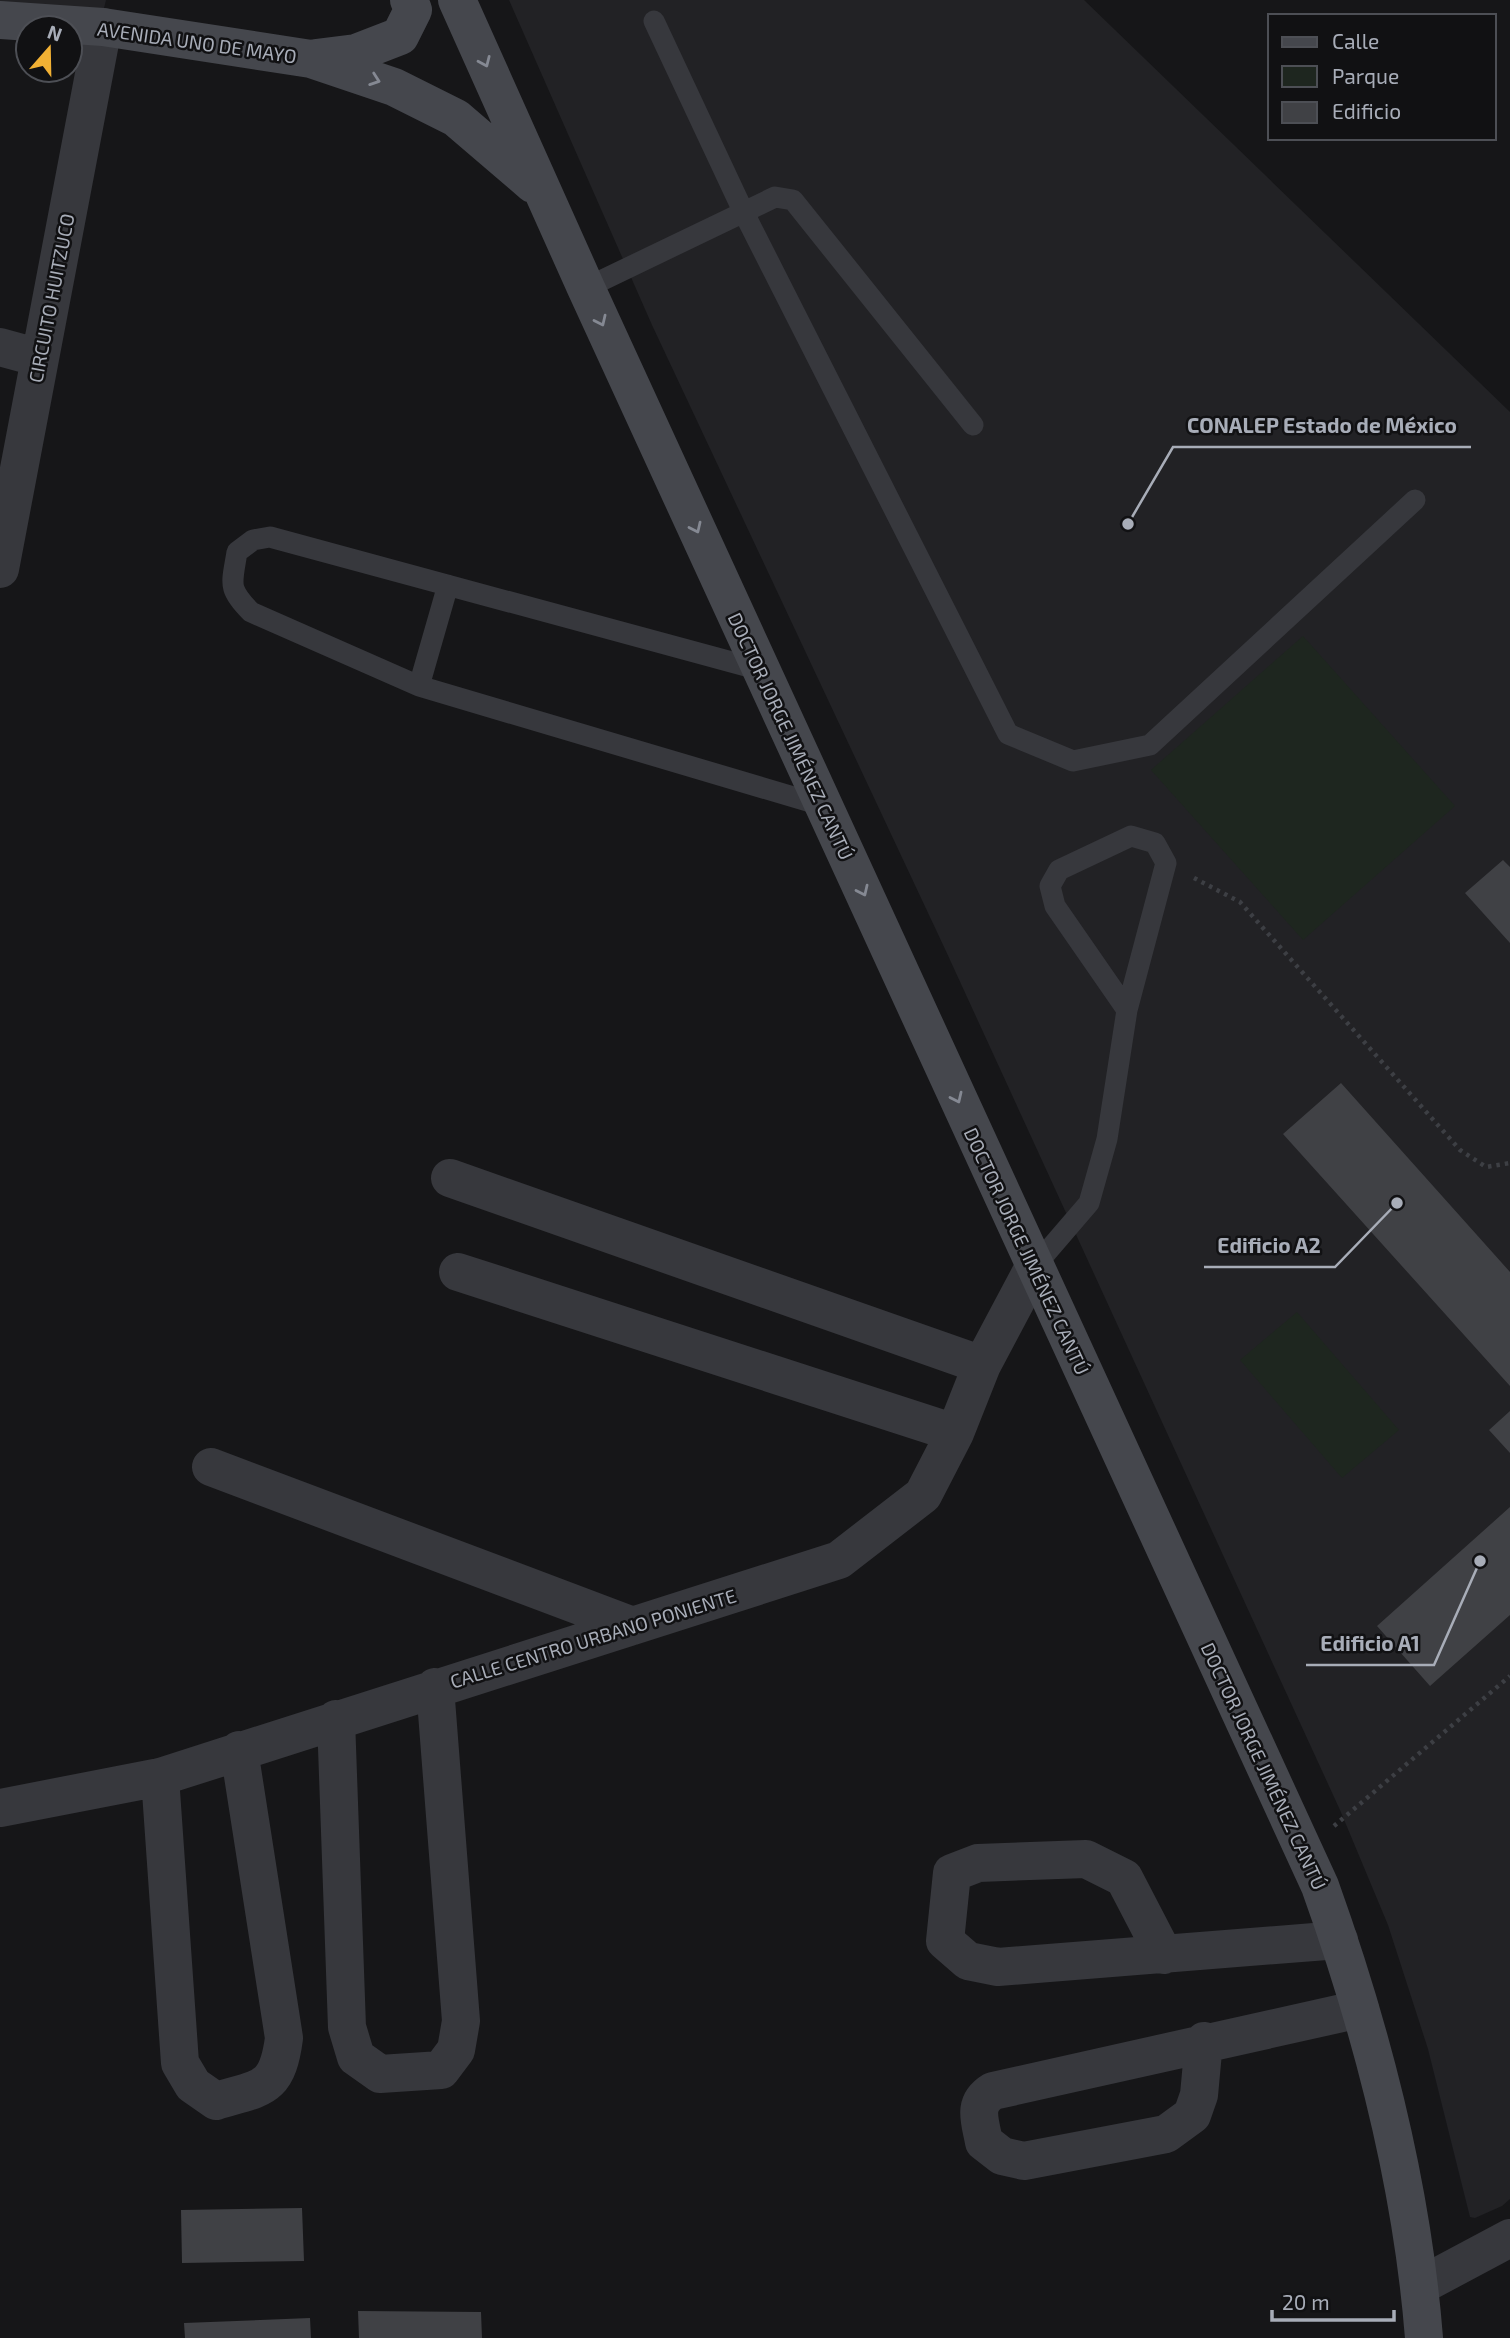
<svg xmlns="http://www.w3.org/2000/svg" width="1510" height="2338" viewBox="0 0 1510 2338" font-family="'Exo 2',sans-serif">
	<rect width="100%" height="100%" fill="#161618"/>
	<path fill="#222225" d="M0 0H106L103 12 0 3Z
		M509 0H1084L1510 412V2199L1502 2206 1475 2218 1470 2217 1428 2049 1388 1925 1340 1810 945 949 652 325Z"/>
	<path fill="#1e261f" d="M1303 636 1455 806 1303 940 1151 770Z
		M1297 1312 1399 1430 1342 1478 1240 1360Z"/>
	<path fill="#404145" d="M1503 860 1510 867V943L1465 893Z
		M1341 1083 1510 1272V1386L1283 1134Z
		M1510 1411V1453L1489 1430Z
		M1510 1507V1615L1430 1686 1377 1626Z
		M302 2208 304 2261 182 2263 181 2210Z
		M358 2311 481 2312 482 2338H359Z
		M310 2318 311 2338H185L184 2323Z"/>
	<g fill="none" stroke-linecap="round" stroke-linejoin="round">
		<path stroke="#3d3f44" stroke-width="4.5" stroke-dasharray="3.5 5" stroke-linecap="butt" d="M1194 878 1240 902 1460 1150 1486 1167 1510 1163
			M1334 1826 1510 1676"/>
		<path stroke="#37383d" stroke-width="21" d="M654 21 744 213 1008 734 1073 761 1150 745 1415 500
			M586 288 775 197 793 200 973 425
			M761 670 270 537 253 540 237 552C232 584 227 588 251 612L419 686 824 806
			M419 686 448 585
			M1034 1267 1089 1203 1107 1139 1127 1010 1166 863 1155 843 1131 836 1059 870 1050 886 1055 906 1127 1010"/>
		<path stroke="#37383d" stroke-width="38" d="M0 347 40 358
			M0 569 103 27
			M450 1178 982 1365
			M458 1272 955 1433
			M211 1467 633 1626
			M336 1719 347 2027 356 2057 380 2074 441 2070 456 2050 461 2021 435 1687
			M160 1777 180 2063 193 2085 216 2101C262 2087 277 2091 284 2038L239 1750
			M0 1808 160 1777 839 1560 923 1495 955 1433 982 1365 1034 1267
			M1164 1955 1124 1878 1086 1859 978 1863 952 1873 945 1941 968 1961 998 1967 1339 1940
			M1204 2041 1199 2095 1192 2115 1166 2134 1024 2161 1002 2156 984 2142C980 2120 972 2104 993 2091L1360 2009
			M1420 2286 1510 2238"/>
		<path stroke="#45474d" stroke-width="38" d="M457 0 586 288 1320 1886C1372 2031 1412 2184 1424 2338
			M0 20 103 27 311 59 394 87 456 118 533 184
			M316 58 356 53 400 36 413 10 409 0"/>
	</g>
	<defs><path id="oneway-chevron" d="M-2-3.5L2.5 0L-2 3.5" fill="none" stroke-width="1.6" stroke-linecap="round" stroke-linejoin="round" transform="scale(1.75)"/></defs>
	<g stroke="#858993">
		<use href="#oneway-chevron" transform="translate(485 62) rotate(66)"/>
		<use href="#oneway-chevron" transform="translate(375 80) rotate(19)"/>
		<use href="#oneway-chevron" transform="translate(601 321) rotate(65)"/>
		<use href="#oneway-chevron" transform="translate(696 528) rotate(65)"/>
		<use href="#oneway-chevron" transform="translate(863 891) rotate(65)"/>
		<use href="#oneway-chevron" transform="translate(957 1098) rotate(65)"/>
	</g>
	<g text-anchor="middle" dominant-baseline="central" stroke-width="5" stroke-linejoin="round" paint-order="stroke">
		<g font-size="19" fill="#a8adb8" stroke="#111113">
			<text transform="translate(197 42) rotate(8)">AVENIDA UNO DE MAYO</text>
			<text transform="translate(51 298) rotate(-79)">CIRCUITO HUITZUCO</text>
			<text transform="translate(791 736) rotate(65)">DOCTOR JORGE JIMÉNEZ CANTÚ</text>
			<text transform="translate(1027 1251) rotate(65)">DOCTOR JORGE JIMÉNEZ CANTÚ</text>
			<text transform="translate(593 1638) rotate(-17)">CALLE CENTRO URBANO PONIENTE</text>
			<text transform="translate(1264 1766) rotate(65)">DOCTOR JORGE JIMÉNEZ CANTÚ</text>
		</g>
	</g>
	<path fill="none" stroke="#a8adb8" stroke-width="2.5" d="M1128 524L1173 447H1471M1397 1203L1335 1267H1204M1480 1561L1434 1665H1306"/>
	<g fill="#a8adb8" stroke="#111113" stroke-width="2.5">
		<circle cx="1128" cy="524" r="7"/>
		<circle cx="1397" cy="1203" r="7"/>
		<circle cx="1480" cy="1561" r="7"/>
	</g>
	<g font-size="21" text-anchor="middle" font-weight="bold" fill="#a8adb8" stroke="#111113" stroke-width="5" stroke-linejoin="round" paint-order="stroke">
		<text x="1322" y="433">CONALEP Estado de México</text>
		<text x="1269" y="1253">Edificio A2</text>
		<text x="1370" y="1651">Edificio A1</text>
	</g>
	<rect x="1268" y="14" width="228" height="126" fill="#111113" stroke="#4d4f55" stroke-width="2"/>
	<rect x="1282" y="37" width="35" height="10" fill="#45474d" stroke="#4d4f55" stroke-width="2"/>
	<text x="1332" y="49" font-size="21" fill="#a8adb8">Calle</text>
	<rect x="1282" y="66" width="35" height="21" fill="#1e261f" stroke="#4d4f55" stroke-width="2"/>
	<text x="1332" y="84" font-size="21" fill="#a8adb8">Parque</text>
	<rect x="1282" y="102" width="35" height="21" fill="#404145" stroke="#4d4f55" stroke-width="2"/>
	<text x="1332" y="119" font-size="21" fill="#a8adb8">Edificio</text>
	<g transform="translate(49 49) rotate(20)"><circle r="33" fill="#111113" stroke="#4d4f55" stroke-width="2"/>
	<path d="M0-5L12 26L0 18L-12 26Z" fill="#f2b134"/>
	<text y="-10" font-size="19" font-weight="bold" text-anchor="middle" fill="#a8adb8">N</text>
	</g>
	<path d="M1272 2310v10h122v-10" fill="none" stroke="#a8adb8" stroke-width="3.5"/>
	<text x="1282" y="2310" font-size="21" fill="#a8adb8" stroke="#111113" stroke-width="5" paint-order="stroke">20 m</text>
</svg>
